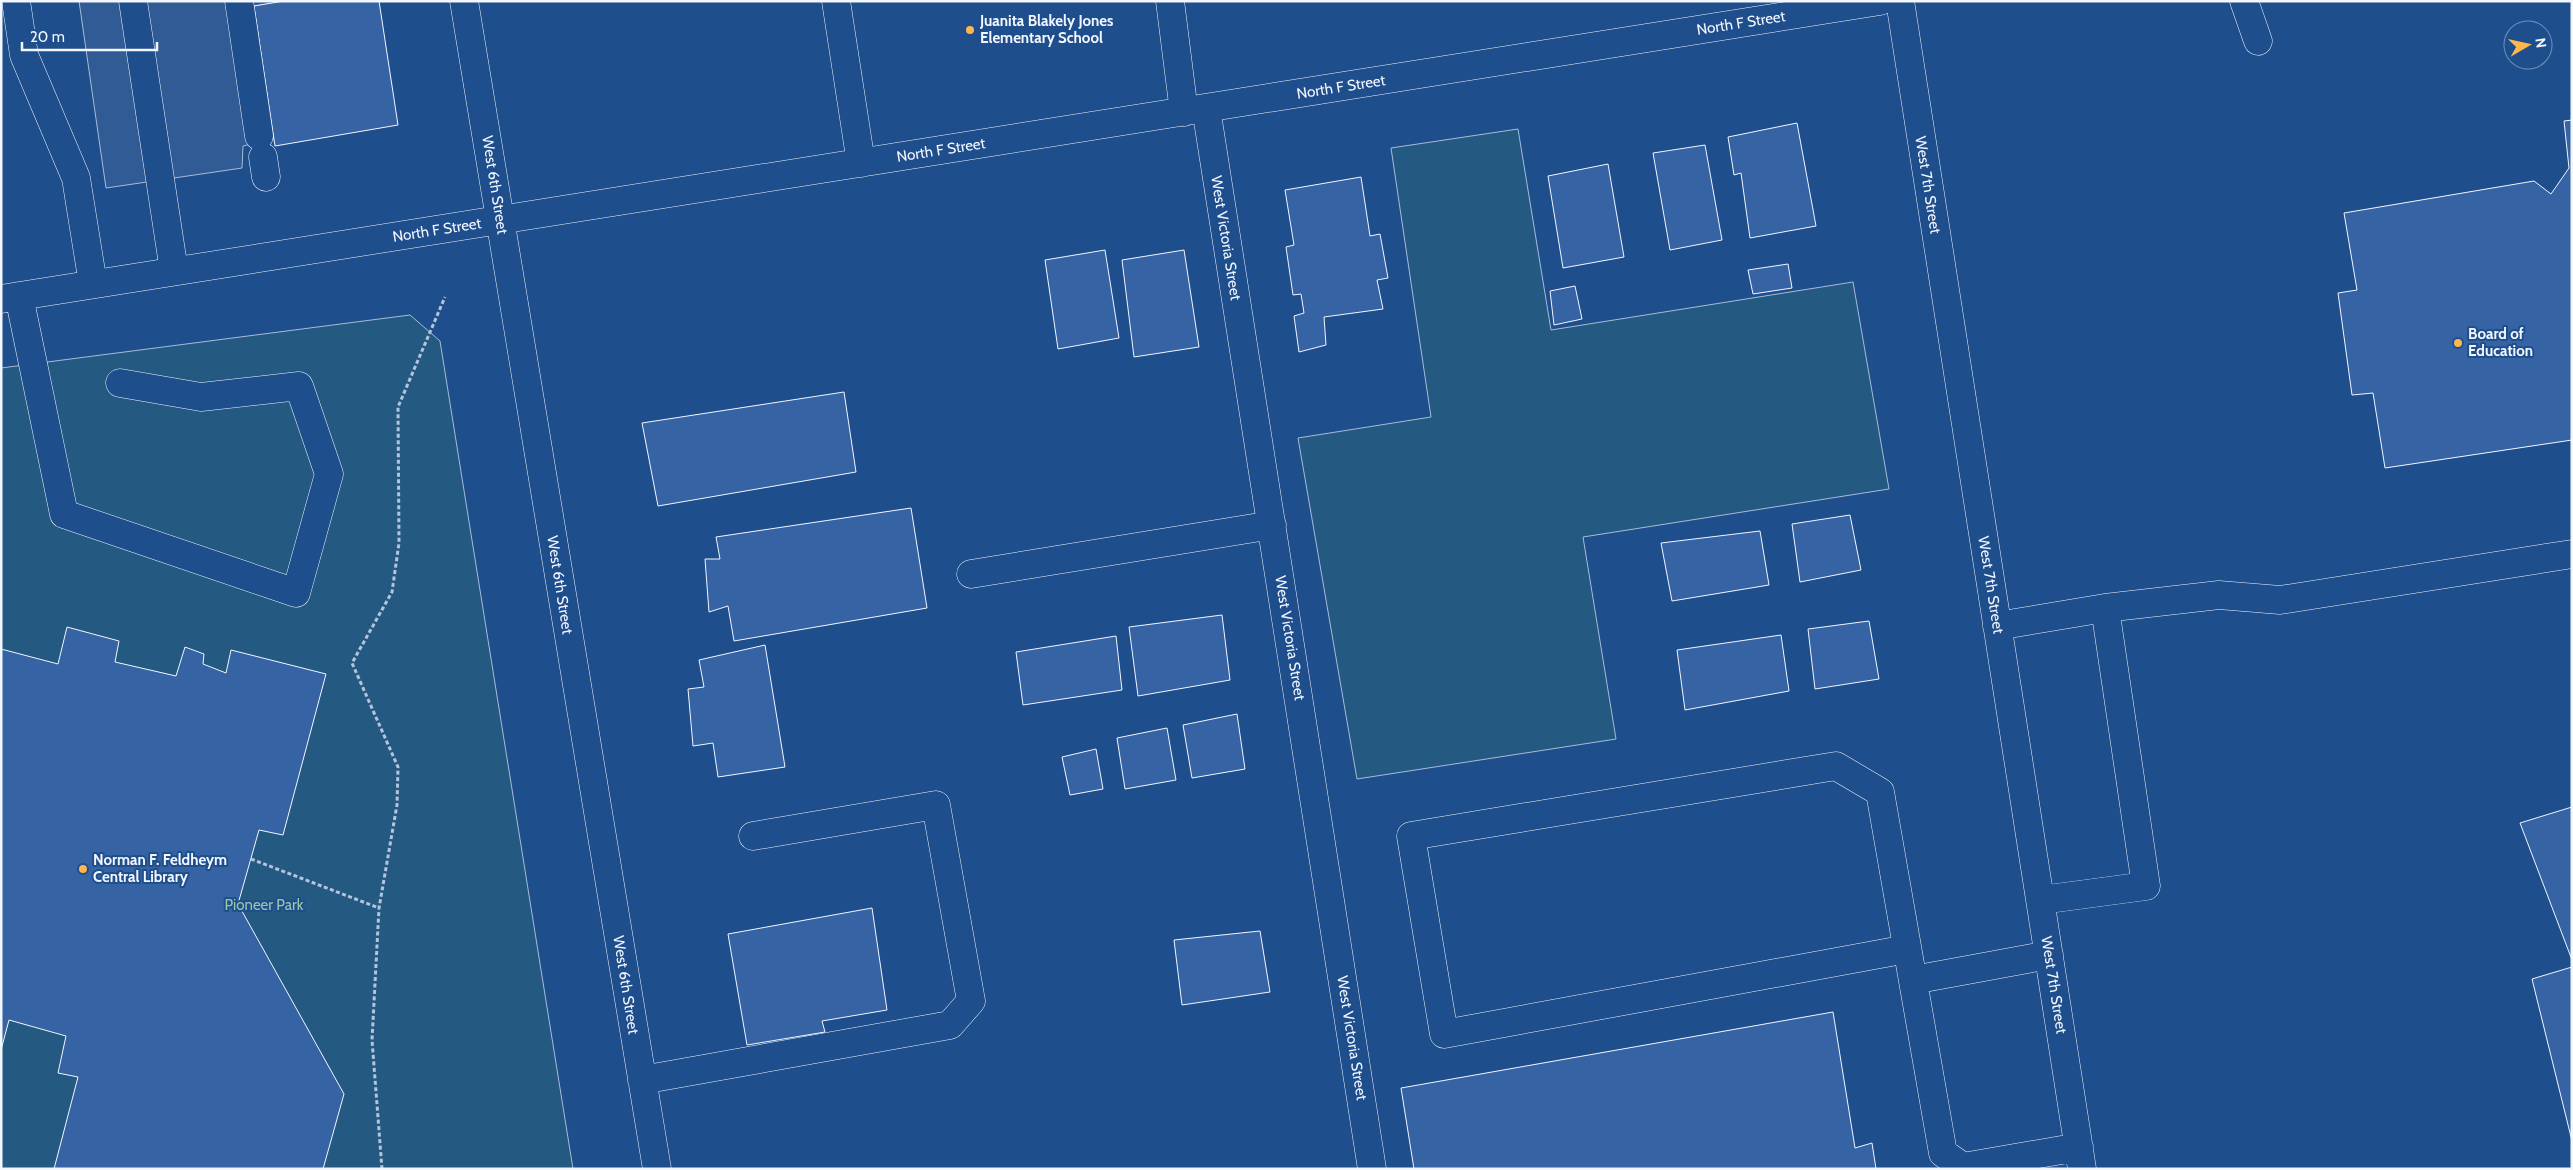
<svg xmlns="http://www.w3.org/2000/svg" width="2573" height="1170" viewBox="0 0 2573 1170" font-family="Cabin,sans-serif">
	<rect width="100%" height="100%" fill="#1f4e8c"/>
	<path fill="#245a82" stroke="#a8bbd7" d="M1518 129 1551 330 1853 282 1889 489 1583 537 1616 739 1357 779 1298 438 1431 417 1391 148Z
		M410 315 440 341 573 1169H1V368Z"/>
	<path fill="#305b95" stroke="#a8bbd7" d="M79 1H288L254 6 274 139 243 146 242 168 106 188Z"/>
	<path fill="#3563a3" stroke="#f2f6ff" d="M284 1H379L398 125 275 146 254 6Z
		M2572 120V440L2385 468 2373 393 2352 395 2338 293 2357 290 2344 213 2534 181 2551 194 2569 168 2564 121Z
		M1797 123 1816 226 1750 238 1741 173 1734 175 1728 137Z
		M1705 145 1722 240 1670 250 1653 153Z
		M1608 164 1624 257 1563 268 1548 176Z
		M1361 177 1370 236 1380 234 1388 278 1377 280 1383 309 1324 317 1326 345 1299 352 1294 316 1304 313 1301 294 1293 295 1286 247 1294 245 1285 190Z
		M1105 250 1119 338 1058 349 1045 260Z
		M1184 250 1199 347 1134 357 1122 260Z
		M1788 264 1792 288 1753 294 1748 270Z
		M1575 286 1582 319 1554 325 1550 291Z
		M844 392 856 472 658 506 642 423Z
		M911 508 927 608 734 641 728 606 709 612 705 559H720L716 537Z
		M1850 515 1861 570 1800 582 1792 524Z
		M1760 531 1769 585 1672 601 1661 543Z
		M1222 615 1230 680 1138 696 1129 627Z
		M1869 621 1879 679 1815 689 1808 629Z
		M67 627 119 641 115 662 176 676 185 647 204 654 203 664 226 673 231 650 326 674 283 835 259 830 238 904 344 1094 323 1169H54L78 1077 58 1073 66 1036 9 1020 1 1050V649L58 664Z
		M1781 635 1789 691 1685 710 1677 650Z
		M1116 636 1122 690 1023 705 1016 652Z
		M765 645 785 767 718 777 713 743 693 746 688 689 704 687 699 660Z
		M1237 714 1245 769 1192 778 1183 725Z
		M1167 728 1176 780 1125 789 1117 738Z
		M1096 749 1103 789 1070 795 1062 757Z
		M2572 807V960L2520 823Z
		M872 908 887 1010 822 1021 825 1032 747 1045 728 934Z
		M1260 931 1270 992 1182 1005 1174 940Z
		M2572 967V1141L2532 979Z
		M1833 1012 1855 1148 1872 1143 1876 1169H1414L1401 1088Z"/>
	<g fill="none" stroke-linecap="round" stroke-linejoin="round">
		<g stroke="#f2f6ff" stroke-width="29">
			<path id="minor" d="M16 1 24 55 76 178 93 284
				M133 1 174 271
				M239 1 259 136
				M464 1 657 1169
				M836 1 861 163
				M1170 1 1184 112
				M1900 1 2082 1169
				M2244 1 2258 41
				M1206 108 1372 1169
				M263 157 266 177
				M19 296 64 514 296 593 329 474 299 386 201 397 120 383
				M1 299 1880 1
				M971 574 1272 525
				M1997 626 2105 608 2219 595 2280 600 2572 554
				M2041 900 2146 886 2105 608
				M1907 949 1444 1034 1411 836 1836 766 1880 792 1943 1153 1963 1167 2079 1147
				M1913 980 2049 955
				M642 1080 950 1025 971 1001 936 805 753 836"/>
		</g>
		<path stroke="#b3c4dc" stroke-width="3" stroke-dasharray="4 2.5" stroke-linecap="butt" d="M251 859 379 908
			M382 1169 372 1040 379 908 397 805 398 767 352 663 392 592 399 543 398 407 445 297"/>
		<use href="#minor" stroke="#1f4e8c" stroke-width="28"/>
	</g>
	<g fill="#ffb74d" stroke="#1f4e8c" stroke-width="2">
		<circle cx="970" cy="30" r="5"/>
		<circle cx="2458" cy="343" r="5"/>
		<circle cx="83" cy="869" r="5"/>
	</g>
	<g text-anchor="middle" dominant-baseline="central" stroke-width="4" stroke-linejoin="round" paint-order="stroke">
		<g font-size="15" font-weight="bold" fill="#f2f6ff" stroke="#1f4e8c" text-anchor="start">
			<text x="980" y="21">Juanita Blakely Jones<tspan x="980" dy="17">Elementary School</tspan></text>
			<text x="2468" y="334">Board of<tspan x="2468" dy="17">Education</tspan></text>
			<text x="93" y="860">Norman F. Feldheym<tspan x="93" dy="17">Central Library</tspan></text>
		</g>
		<g font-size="15" fill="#f2f6ff" stroke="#1f4e8c">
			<text transform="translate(1741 23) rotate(-9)">North F Street</text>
			<text transform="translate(1341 87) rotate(-9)">North F Street</text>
			<text transform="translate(941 150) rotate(-9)">North F Street</text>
			<text transform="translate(495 185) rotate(81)">West 6th Street</text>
			<text transform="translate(1928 185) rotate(81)">West 7th Street</text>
			<text transform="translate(437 230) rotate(-9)">North F Street</text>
			<text transform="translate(1226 238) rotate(81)">West Victoria Street</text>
			<text transform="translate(560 585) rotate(81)">West 6th Street</text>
			<text transform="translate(1991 585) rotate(81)">West 7th Street</text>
			<text transform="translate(1290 638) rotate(81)">West Victoria Street</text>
			<text transform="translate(626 985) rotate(81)">West 6th Street</text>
			<text transform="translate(2054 985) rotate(81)">West 7th Street</text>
			<text transform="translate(1352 1038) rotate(81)">West Victoria Street</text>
		</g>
		<g font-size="15" fill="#97c8a6" stroke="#1f4e8c">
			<text x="264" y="905">Pioneer Park</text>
		</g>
	</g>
	<rect width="2573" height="1170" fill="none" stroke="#f2f6ff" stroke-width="5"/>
	<g transform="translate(2528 45) rotate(81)"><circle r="24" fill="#1f4e8c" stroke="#7391ba"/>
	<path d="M0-4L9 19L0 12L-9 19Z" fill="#ffb74d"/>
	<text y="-8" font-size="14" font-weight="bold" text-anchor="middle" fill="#f2f6ff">N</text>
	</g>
	<path d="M22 42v8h135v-8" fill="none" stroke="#f2f6ff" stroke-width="2.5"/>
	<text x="30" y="42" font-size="15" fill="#f2f6ff" stroke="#1f4e8c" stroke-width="4" paint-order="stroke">20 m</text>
</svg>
